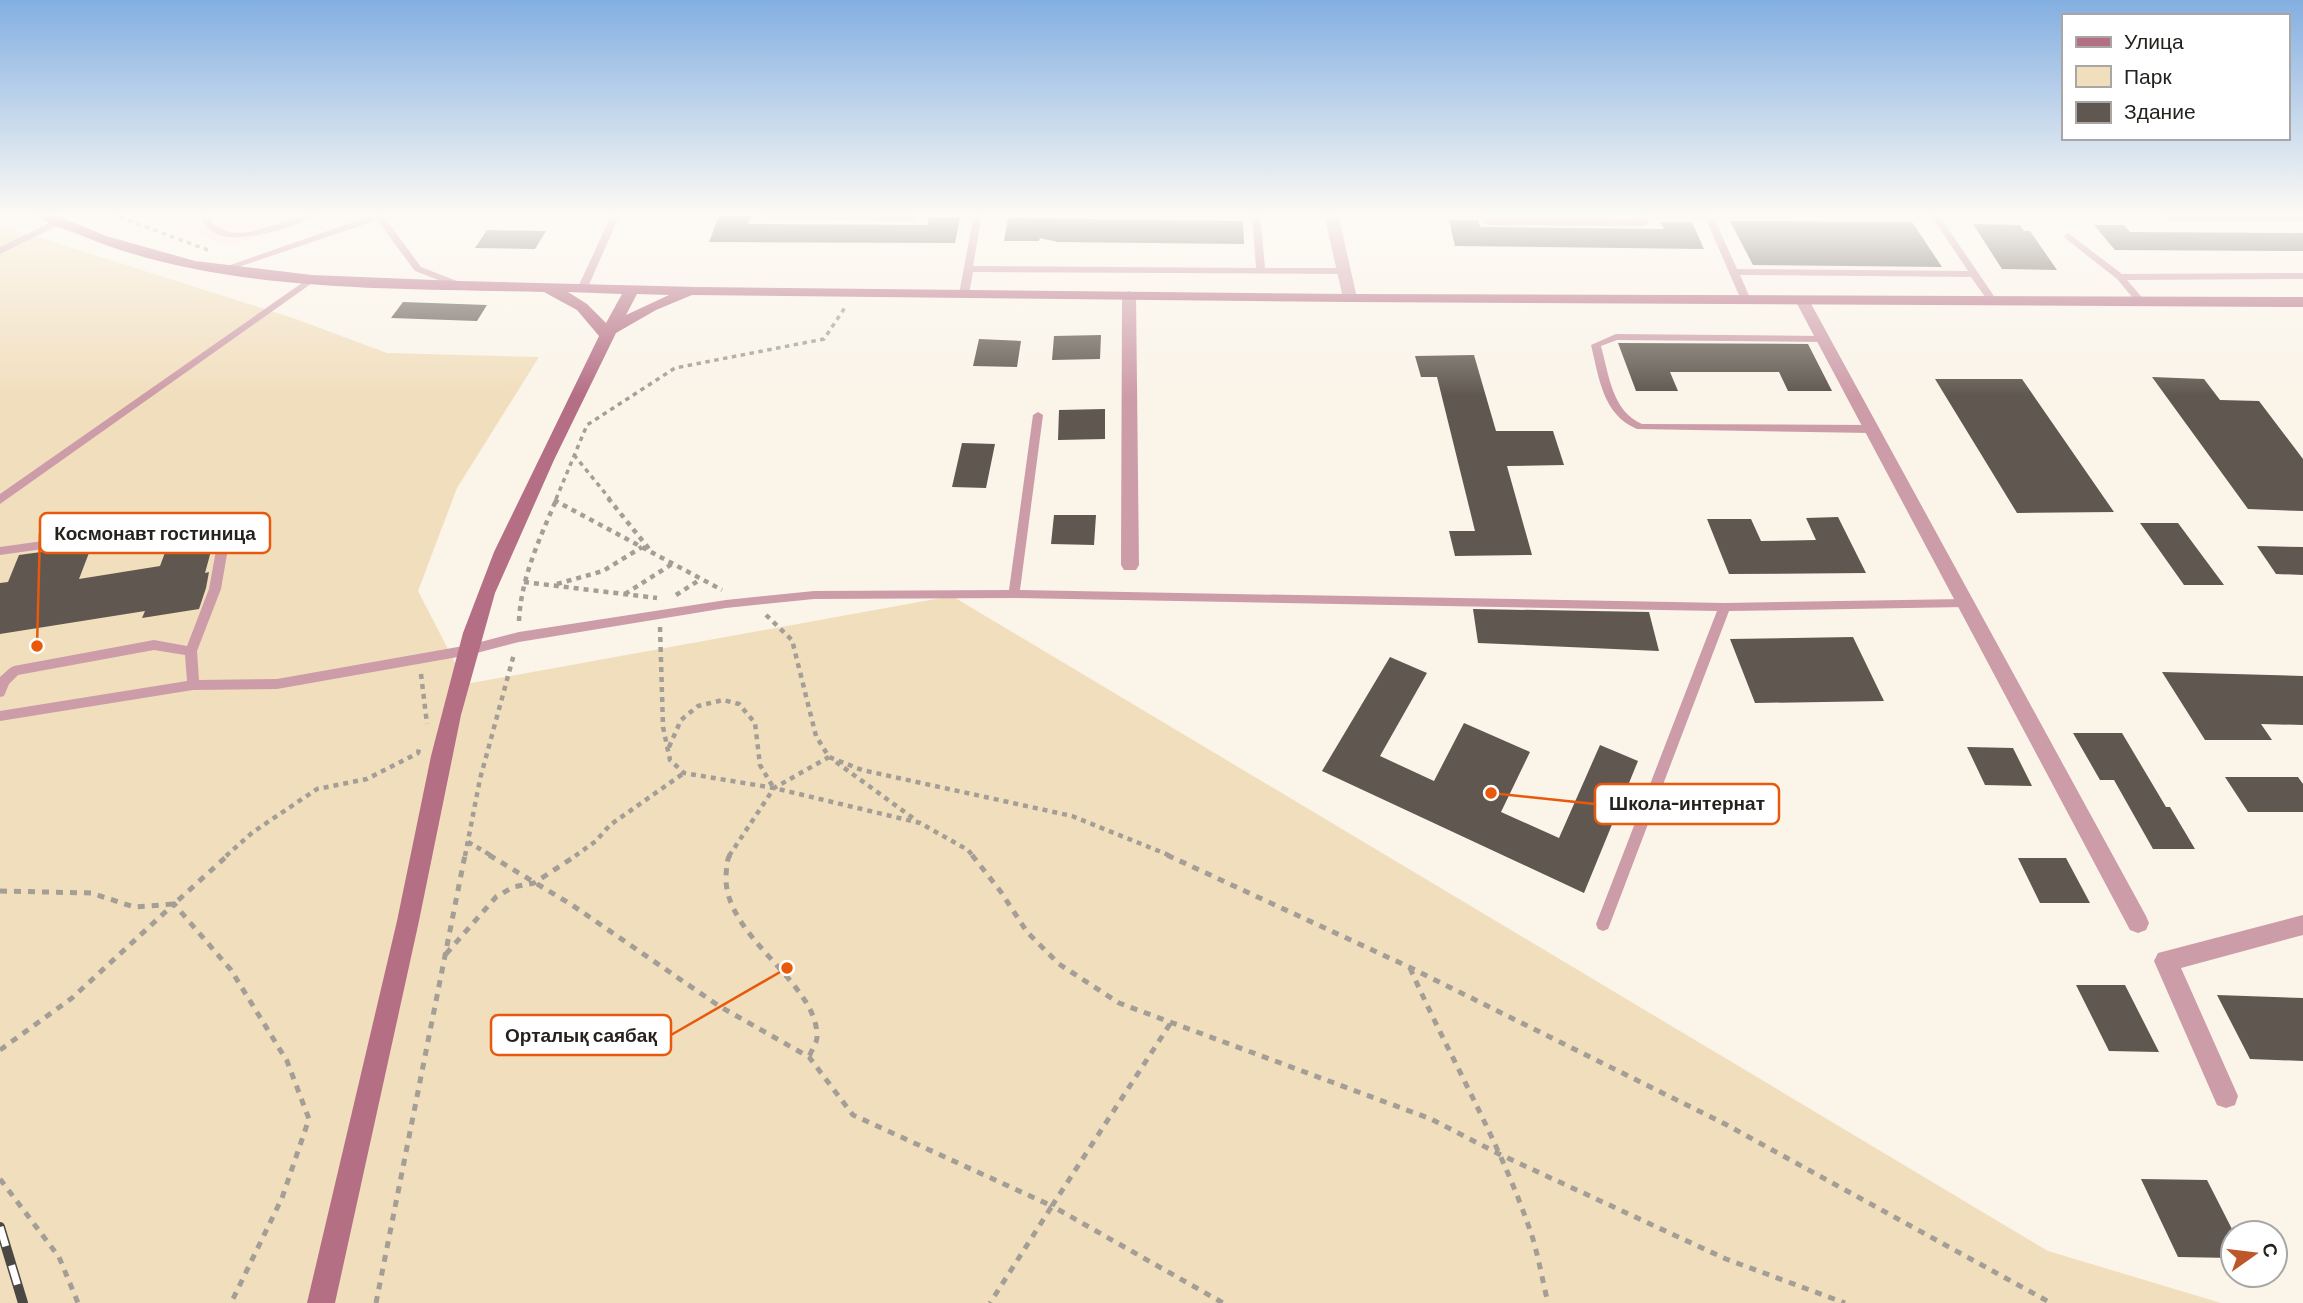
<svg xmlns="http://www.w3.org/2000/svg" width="2303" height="1303" viewBox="0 0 2303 1303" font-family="Barlow,sans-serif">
	<rect width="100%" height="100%" fill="#faf4e9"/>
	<path fill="#fee3e2" d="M143 214H332L229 246Z"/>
	<path fill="#f1debd" d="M0 225 293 318 387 353 539 357 457 488 418 591 466 684 952 596 2048 1251 2221 1303H0Z"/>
	<path fill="#605850" d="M719 216H751L748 224 927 225 929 217H960L955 243 709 242Z
		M1008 218 1243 221 1244 244 1058 242 1040 238 1039 241H1004Z
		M1449 220H1478L1480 227 1664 229 1660 222H1692L1704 249 1455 246Z
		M1730 221 1912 222 1942 267 1753 265Z
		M1973 224 2020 225 2024 231H2030L2057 270 2002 269Z
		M2094 225H2124L2130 232 2303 233V251L2115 250Z
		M487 230 546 231 535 249 475 248Z
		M403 302 487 305 477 321 391 318Z
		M1101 335 1100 359 1052 360 1054 336Z
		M979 339 1021 341 1017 367 973 366Z
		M1618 343 1808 344 1832 391H1788L1779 372H1670L1678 391H1636Z
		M1474 355 1496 431H1553L1564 465 1507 466 1532 555 1455 556 1449 531H1475L1437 377H1421L1415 356Z
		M2152 377 2204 379 2220 400 2259 401 2303 459V511L2248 509Z
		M1935 379H2022L2114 512 2017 513Z
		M1105 409V439L1058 440 1059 410Z
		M962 443 995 444 986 488 952 487Z
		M1054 515H1096L1094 545 1051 544Z
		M1838 517 1866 573 1729 574 1707 519H1751L1761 541 1816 540 1806 518Z
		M2140 523H2178L2224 585H2184Z
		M214 540 205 573 209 572 206 588 199 609 142 618 145 611 0 634V583L8 582 19 555 92 545 79 579 160 566 167 547Z
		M2257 546 2303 547V575L2276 574Z
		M1473 609 1649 612 1659 651 1478 643Z
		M1853 637 1884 701 1755 703 1730 639Z
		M1390 657 1427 673 1380 756 1434 781 1464 723 1530 752 1501 812 1559 838 1600 745 1638 761 1584 893 1322 771Z
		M2162 672 2303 676V725L2261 724 2272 740H2205Z
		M2073 733H2122L2166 807H2170L2195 849H2153L2114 780H2100Z
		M1967 747 2013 748 2032 786 1985 785Z
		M2225 777H2298L2303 784V812H2248Z
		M2018 858H2066L2090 903H2040Z
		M2076 985H2125L2159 1052 2109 1051Z
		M2217 995 2303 998V1061L2250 1059Z
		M2141 1179 2207 1180 2233 1231V1258L2178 1257Z"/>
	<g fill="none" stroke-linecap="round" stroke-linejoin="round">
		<path stroke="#a39e96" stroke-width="3.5" stroke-dasharray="4.5 4.5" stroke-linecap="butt" d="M111 214 208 250
			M574 455 610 499
			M556 499 587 425 675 368 824 339 846 306"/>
		<path stroke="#a39e96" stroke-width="4.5" stroke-dasharray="5 5" stroke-linecap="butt" d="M608 498 650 550
			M554 500 722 590
			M524 582 657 598
			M557 584 603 571 642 547
			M625 594 672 564
			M676 595 701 579
			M766 615 792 640 816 736 829 757 862 770 1072 816 1171 856
			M519 621C521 577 540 538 557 498
			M660 627 663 727 670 760 684 773 774 788 920 823 968 850 973 856
			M421 674 427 724
			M669 747 681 720 698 706 723 700 739 704 755 723 760 765 773 787
			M836 762 917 821
			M468 842 492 856
			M226 856 253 832 317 789 367 779 418 753 419 749
			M465 856 480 779 514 654
			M575 856 596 841 610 825 684 773
			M729 856 774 788 829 757"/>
		<path stroke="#a39e96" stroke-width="5" stroke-dasharray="7 7" stroke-linecap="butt" d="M489 855 572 905 719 1006 809 1057 853 1115 1052 1206 990 1303
			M730 855C726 861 727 867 726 875 723 937 818 982 817 1037 817 1043 811 1051 809 1057
			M972 855 1001 892 1027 932 1059 964 1119 1003 1431 1119 1499 1154 1726 1259 1845 1303
			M1167 855 1409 967 1725 1124 2051 1303
			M0 891 91 893 134 907 174 904 228 855
			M446 954 496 897 513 887 534 883 577 855
			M1410 968C1449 1056 1499 1140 1530 1230 1538 1253 1542 1279 1548 1303
			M1170 1024 1052 1206 1223 1303
			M0 1050 72 998 174 904 231 970 287 1061 309 1119 282 1198 231 1303
			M0 1179 59 1257 78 1303
			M376 1303 465 855"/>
		<path fill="#cd9ca9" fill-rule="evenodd" d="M204 214H212L211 221C241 252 284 212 318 214 301 226 245 242 223 236 214 234 208 229 202 221Z
			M376 214H382L421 267 462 283V287H456L415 271 377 220 224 272 221 273 216 270Z
			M612 214H620L588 287 586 289H580L578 287Z
			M759 214 909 215 918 214 916 220 913 221 762 219 758 216Z
			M974 214H982L973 266 1256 268 1252 214H1260L1265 268H1344L1349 271 1344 274 973 272 969 294 964 297 959 294Z
			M1480 214H1488L1491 219 1639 220 1636 214H1710L1713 216 1737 269 1968 271 1930 214H1938L1998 302 1993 305 1990 304 1971 277 1740 275 1751 300 1746 303 1741 300 1706 219H1647L1649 223 1645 226 1488 225 1485 224Z
			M2157 214 2167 215H2303V221H2165Z
			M60 218 64 221 63 223 0 254V247Z
			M2068 233 2122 274 2303 273V279L2127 280 2146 302 2141 305 2138 304 2117 279 2065 238 2064 236Z
			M312 276 317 279 315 281 0 504V494Z
			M1616 334 1823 336 1828 339 1823 342 1617 340 1601 346C1609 375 1612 411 1642 424L1871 425 1876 429 1871 433 1637 429C1603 415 1599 378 1591 345Z
			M1038 412 1043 415 1020 590 1725 603 1965 599 1971 603 1965 607 1729 611 1610 924 1608 929 1603 931 1598 929 1596 924 1717 611 1014 598 814 599 726 608 519 642 469 655 277 689 193 690 0 721V711L187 681 185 655 154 650 18 675 9 684 4 696 0 697V677L10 668 14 666 154 640 187 646 209 589 218 539 201 531 179 530 0 555V547L179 522 203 523 228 534 230 537 221 589 197 651 199 680 277 679 469 645 519 632 726 600 814 591 1009 590 1033 415Z"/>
		<path fill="#cd9ca9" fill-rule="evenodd" d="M1324 214H1338L1357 298 1355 301 1350 302 1343 298Z
			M1129 291 1136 295 1139 565 1136 570H1124L1121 565 1122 295Z
			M1802 296 1809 300 2146 916 2149 923 2146 930 2138 933 2130 930 1795 300Z
			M2303 915V935L2181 968 2238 1096 2235 1105 2226 1108 2217 1105 2154 961 2158 953Z"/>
		<path fill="#b56f85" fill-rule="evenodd" d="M35 214H53L106 236 195 261 312 275 459 281 697 287 1350 294 2303 297V307L1350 302 692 295 656 310 616 333 554 460 495 593 461 715 419 921 335 1303H307L397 921 431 756 463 633 494 552 599 336 577 310 544 292C395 288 217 294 78 234 65 229 45 224 35 214ZM568 292 622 294 606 323 587 304ZM637 294 669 295 626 315Z"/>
		<g stroke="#4b4742" stroke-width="10">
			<path id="rail" d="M0 1227 23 1303"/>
		</g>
		<use href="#rail" stroke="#fff" stroke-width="7" stroke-dasharray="20" stroke-linecap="butt"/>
	</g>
	<linearGradient id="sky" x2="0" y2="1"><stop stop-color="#83afe1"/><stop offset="0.54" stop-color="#fdfaf5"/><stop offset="1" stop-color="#fdfaf5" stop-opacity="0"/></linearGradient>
	<rect width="2303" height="396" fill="url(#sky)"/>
	<path fill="none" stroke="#e8590c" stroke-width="2.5" d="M37 646L40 533M1491 793L1595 804M787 968L671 1035"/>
	<g fill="#e8590c" stroke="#fff" stroke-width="2.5">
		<circle cx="37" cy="646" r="7"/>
		<circle cx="1491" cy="793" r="7"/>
		<circle cx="787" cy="968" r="7"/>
	</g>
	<g fill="#fff" stroke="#e8590c" stroke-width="2.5">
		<rect x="40" y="513" width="230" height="40" rx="7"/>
		<rect x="1595" y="784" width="184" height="40" rx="7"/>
		<rect x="491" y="1015" width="180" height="40" rx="7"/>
	</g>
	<g font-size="19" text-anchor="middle" font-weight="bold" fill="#25221e">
		<text x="155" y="540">Космонавт гостиница</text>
		<text x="1687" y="810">Школа-интернат</text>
		<text x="581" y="1042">Орталық саябақ</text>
	</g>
	<rect x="2062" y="14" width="228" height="126" fill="#ffffff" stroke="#a8a7a5" stroke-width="2"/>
	<rect x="2076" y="37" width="35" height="10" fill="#b56f85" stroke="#a8a7a5" stroke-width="2"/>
	<text x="2124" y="49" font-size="21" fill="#25221e">Улица</text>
	<rect x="2076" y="66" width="35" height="21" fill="#f1debd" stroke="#a8a7a5" stroke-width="2"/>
	<text x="2124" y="84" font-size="21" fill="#25221e">Парк</text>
	<rect x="2076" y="102" width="35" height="21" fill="#605850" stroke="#a8a7a5" stroke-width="2"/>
	<text x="2124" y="119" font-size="21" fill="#25221e">Здание</text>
	<g transform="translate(2254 1254) rotate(76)"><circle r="33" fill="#ffffff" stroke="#a8a7a5" stroke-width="2"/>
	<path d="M0-5L12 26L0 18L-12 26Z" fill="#bd572a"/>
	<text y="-10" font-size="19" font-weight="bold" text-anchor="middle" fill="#25221e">С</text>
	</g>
</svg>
